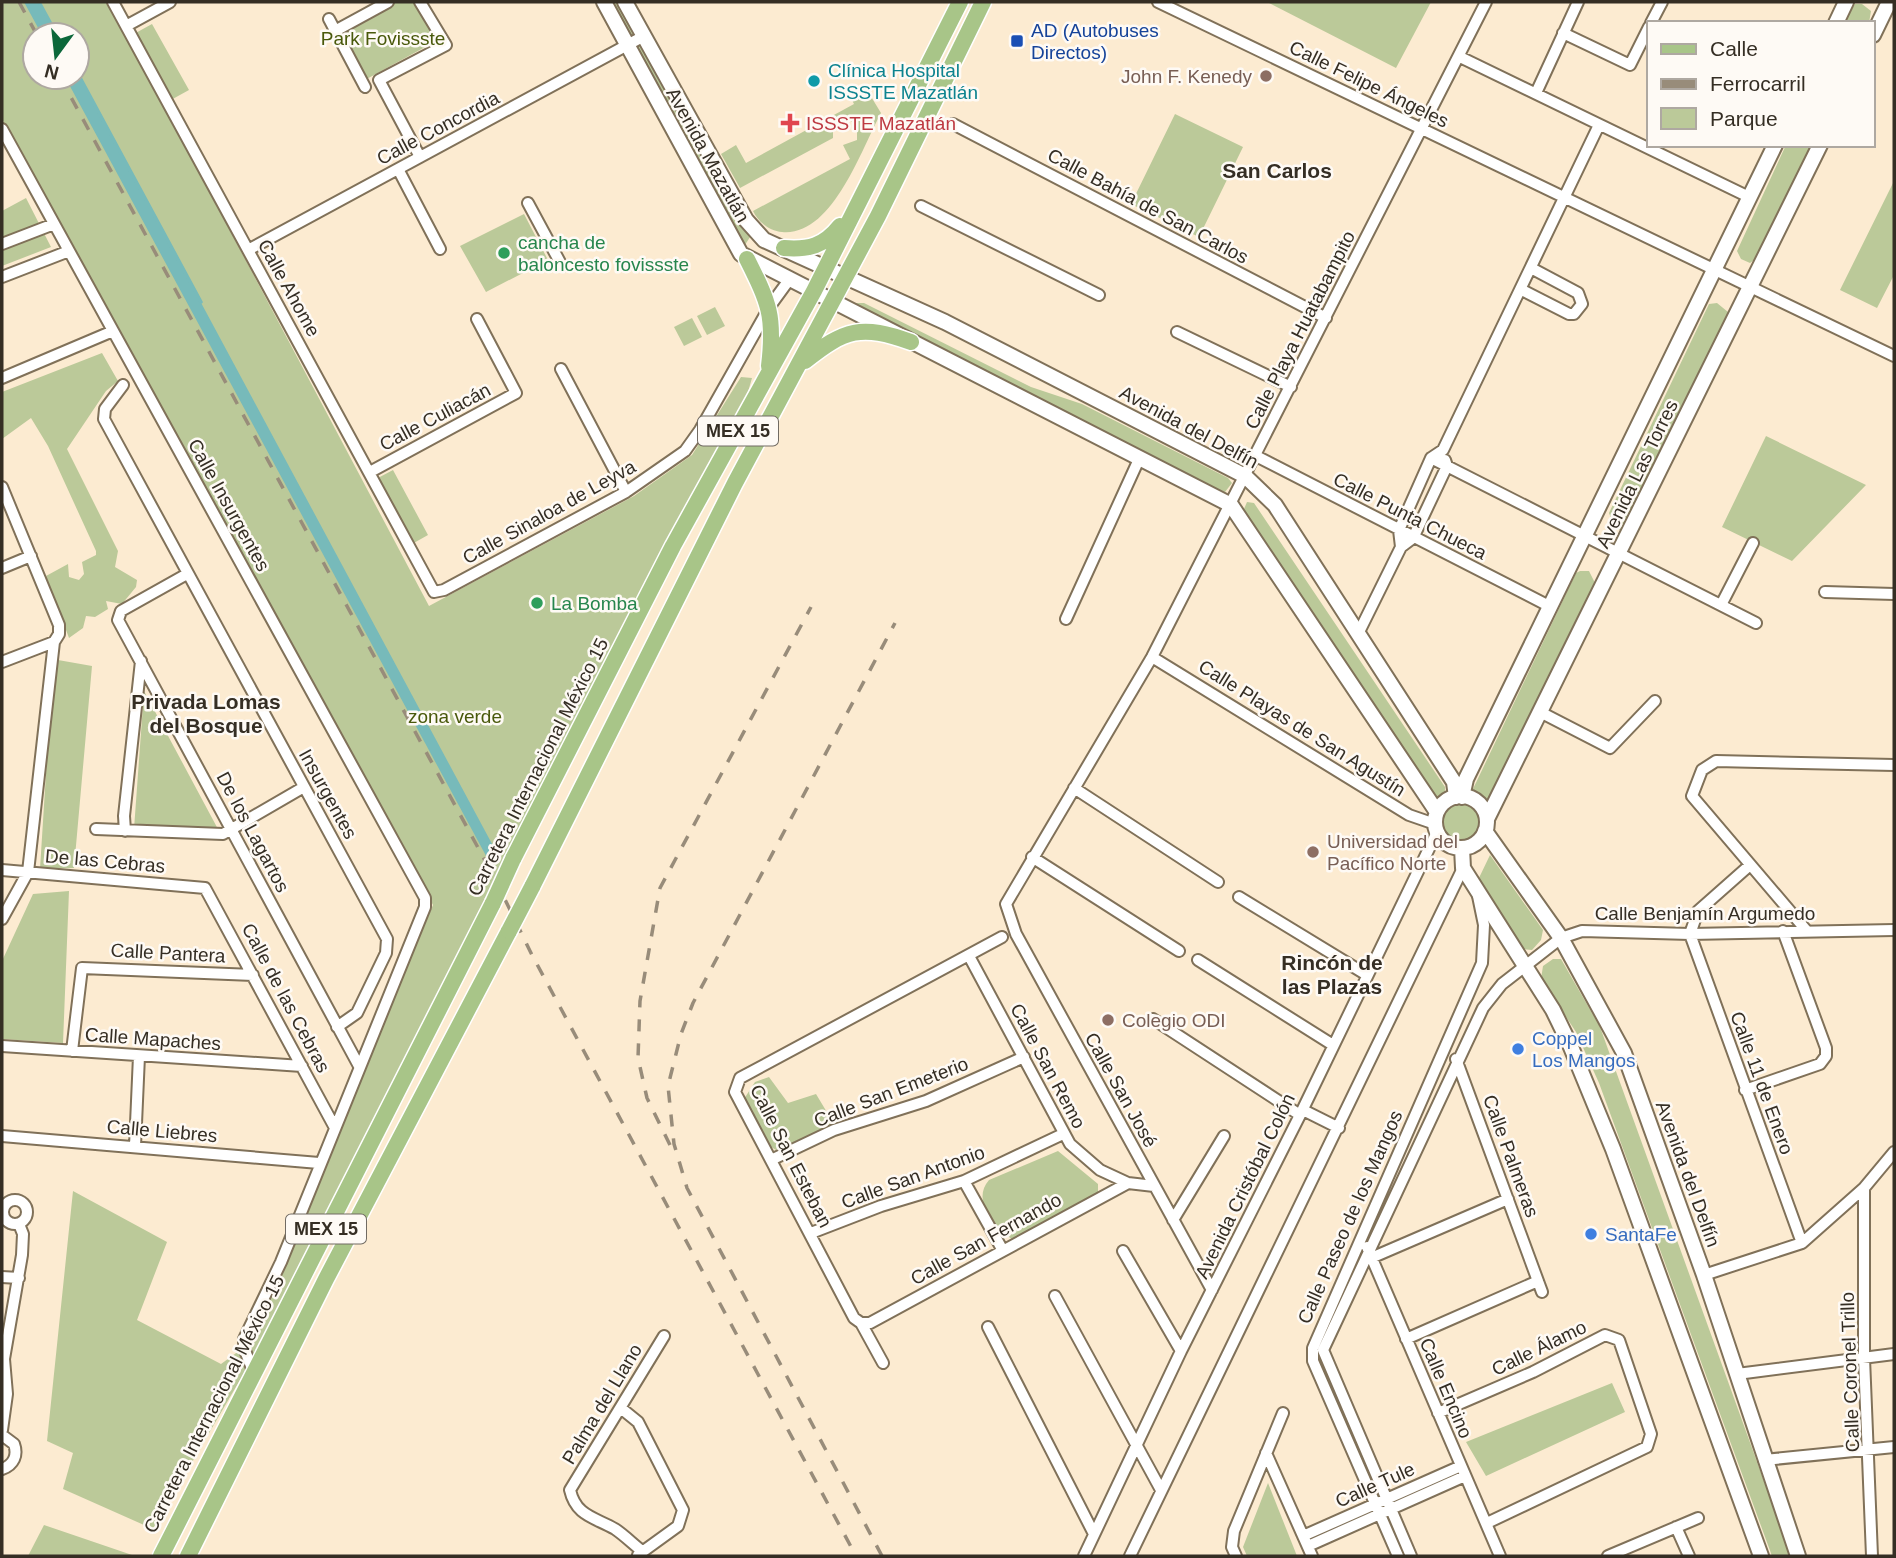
<svg xmlns="http://www.w3.org/2000/svg" width="1896" height="1558" viewBox="0 0 1896 1558" font-family="Arial,sans-serif">
	<rect width="100%" height="100%" fill="#fcebd1"/>
	<path fill="#bbc999" fill-rule="evenodd" d="M2 2H109L429 606 634 496 692 455 741 377 752 378 748 392 709 464 247 1368 153 1529 63 1489 73 1453 47 1441 73 1191 167 1242 137 1320 221 1364 243 1348 433 905 2 119ZM35 35H77V77H35Z
		M392 2H417L438 40 363 81 335 32Z
		M609 2H625L752 234 743 248Z
		M1267 2H1431L1396 68Z
		M1855 4H1862L1871 11 1869 23H1844Z
		M152 24 189 90 169 101 132 35Z
		M867 90 881 113C861 150 832 237 782 232 770 231 758 222 753 211L850 159 843 145 857 140V125L849 120 840 121 833 128V138L740 188 721 154 736 145 746 163 854 104 851 98Z
		M1175 114 1243 147 1199 237 1131 204Z
		M1786 145H1814L1762 254 1750 263 1741 259 1737 251Z
		M1894 181V275L1877 308 1840 290Z
		M26 198 51 247 2 266V211Z
		M524 214 548 260 486 292 460 246Z
		M856 303H864L1031 387 1082 404 1228 478 1232 483 1225 492 1176 470 859 309Z
		M1717 303 1728 312V318L1627 530 1621 531 1614 526 1609 513 1709 304Z
		M715 307 725 326 707 335 697 316Z
		M692 318 702 337 684 346 674 327Z
		M102 353 118 381 106 391 67 449 118 551 115 567 137 580 136 587 122 604 106 601 108 609 95 617 86 616 83 628 69 638 46 576 68 564 69 577 79 580 84 574 82 562 96 555V551L48 446 31 418 2 439V392Z
		M1766 436 1866 485 1792 561 1722 527Z
		M393 470 428 535 412 544 376 479Z
		M1247 502 1254 503 1445 787V796L1437 798 1431 794 1249 521 1244 509Z
		M1580 571H1589L1596 585 1490 803 1481 802 1472 791 1576 573Z
		M58 660 92 666 74 868 40 869 52 678Z
		M144 691 219 831 134 829Z
		M1441 820a20 20 0 1 1 40 0a20 20 0 1 1-40 0Z
		M1490 855 1543 930 1541 940 1532 950 1521 949 1478 880Z
		M69 891 63 1043 2 1039V961L33 894Z
		M1553 959H1561L1600 1027 1791 1556H1772L1599 1083 1576 1032 1541 979 1543 966Z
		M769 1077 788 1103 816 1094 834 1124 776 1150 768 1145 744 1099 755 1082Z
		M1058 1151 1098 1184V1193L1016 1242C997 1229 970 1202 989 1180Z
		M1612 1383 1625 1412 1486 1476 1466 1442Z
		M1268 1483 1297 1556H1247L1243 1547Z
		M44 1525 135 1556H28Z"/>
	<path fill="#77baba" d="M24 2H39L57 35H42Z
		M77 72 498 855 491 865 65 77H77Z"/>
	<g fill="none" stroke-linecap="round" stroke-linejoin="round">
		<path stroke="#77baba" stroke-width="3.5" d="M39 2 57 35
			M77 72 201 302"/>
		<g stroke="#807159" stroke-width="14">
			<path id="street" d="M113 2 434 592 444 590 626 492 685 451 700 430 770 306 789 280
				M420 2 446 45 379 80 420 157
				M1158 2 1894 356
				M329 19 365 87
				M1651 23 1662 2
				M126 26 170 2
				M335 31 388 2
				M1563 33 1630 65 1649 27
				M1460 57 1749 197
				M1536 93 1578 2
				M953 124 1326 318
				M2 129 425 898V907L281 1262 244 1339V1348L253 1371
				M398 169 440 249
				M528 203 562 266
				M921 206 1099 295
				M2 244 54 224
				M248 250 644 36
				M2 277 69 251
				M1522 290 1569 314H1574L1582 304 1578 293 1531 268
				M1177 332 1291 387
				M561 369 626 492
				M2 378 113 331
				M123 385 105 409 104 419 387 939 386 953 357 1013 337 1027
				M1256 456 1549 606
				M1431 458 1756 623
				M370 472 516 393 477 319
				M2 487 59 625V634L54 642 28 872 2 919
				M1401 547 1399 530 1431 458 1443 450 1599 125
				M2 568 31 556
				M187 574 121 611 118 620 359 1066
				M1825 592 1894 594
				M1721 605 1753 543
				M1066 619 1140 457
				M1359 632 1401 547 1413 538 1447 466 1445 460
				M1152 657 1409 815 1435 824
				M2 662 54 642
				M1542 713 1610 748 1655 701
				M1074 788 1218 882
				M96 829 223 834 304 787
				M125 831 124 816 141 661
				M1032 857 1179 951
				M1750 865 1698 911 1690 934 1802 1243
				M2 870 205 888 334 1126
				M1239 897 1367 975
				M1806 930 1692 796 1702 770 1716 761 1894 765
				M969 956 1070 1144 1100 1170 1128 1183 1154 1186
				M1198 960 1333 1045
				M1153 1019 1300 1115
				M2 1046 302 1066
				M72 1051 82 968 253 975
				M1456 1059 1542 1292
				M1745 1090 1820 1064 1826 1056V1048L1783 931
				M1303 1110 1339 1128
				M2 1136 319 1163
				M135 1146 139 1056
				M771 1160 834 1130 926 1101 1024 1057
				M964 1181 1002 1249
				M1864 1188V1358L1872 1556
				M3 1212a12 12 0 1 1 24 0a12 12 0 1 1-24 0Z
				M1173 1220 1224 1136
				M811 1233 881 1206 964 1181 1063 1134
				M1367 1247 1500 1556
				M1123 1251 1181 1351
				M1371 1258 1508 1199
				M1704 1275 1802 1243 1864 1188 1894 1152
				M2 1277 19 1278
				M1212 1290 1016 934 1006 904 1152 657 1486 2
				M1055 1296 1161 1490
				M861 1323H870L1128 1183
				M988 1327 1094 1534
				M1406 1339 1538 1281
				M883 1363 861 1323 854 1318 735 1092 740 1078 1002 937
				M1737 1374 1894 1354
				M622 1409 638 1422 683 1510 678 1526 638 1555
				M1438 1413 1533 1372 1605 1335 1619 1340 1651 1434 1647 1447 1487 1523
				M2 1430 7 1394 4 1359 22 1255 23 1234 19 1224
				M2 1435 14 1444C18 1455 14 1465 2 1469
				M1266 1453 1312 1556
				M1764 1460 1894 1447
				M1676 1527 1689 1556
				M1303 1536 1461 1466
				M1308 1546 1465 1476
				M642 1551C633 1544 624 1535 615 1529 594 1517 576 1516 570 1490L664 1336
				M1084 1556 1181 1351 1300 1115 1437 832
				M1130 1556 1463 868
				M1236 1556 1232 1547 1234 1531 1283 1413
				M1398 1556 1313 1361V1348L1482 963 1484 925 1478 896
				M1411 1556 1323 1350 1483 1008 1502 984 1561 938 1582 931 1690 934 1894 930
				M1608 1556 1698 1518"/>
		</g>
		<g stroke="#807159" stroke-width="18">
			<path id="secondary" d="M604 2 741 254 1231 505 1437 812
				M625 2 746 220 764 240 945 322 1245 476 1275 505 1454 782 1456 797
				M1836 23 1846 2
				M1873 35 1889 2
				M1435 822a26 26 0 1 1 52 0a26 26 0 1 1-52 0Z
				M1462 797 1466 779 1775 145
				M1487 819 1820 145
				M1485 831 1561 938 1624 1053 1704 1275 1798 1556
				M1462 848 1463 868 1553 1010 1571 1047 1613 1149 1761 1556"/>
		</g>
		<g stroke="#fff" stroke-width="19">
			<path id="primary" d="M784 248C809 250 824 246 840 226
				M747 259C769 303 775 316 769 366
				M805 361C845 329 861 324 911 342
				M513 859 673 546 814 291 960 2
				M532 887 735 483 878 216 983 2
				M161 1556 493 903
				M188 1556 326 1279 509 931"/>
		</g>
		<use href="#street" stroke="#fff" stroke-width="10"/>
		<use href="#secondary" stroke="#fff" stroke-width="14"/>
		<use href="#primary" stroke="#a8c588" stroke-width="16"/>
		<path stroke="#988c7a" stroke-width="3.5" stroke-dasharray="12 12" stroke-linecap="butt" d="M19 2 37 35
			M60 77 495 879 532 955 856 1556
			M670 1145 647 1098 638 1058 640 1001 660 888 811 607
			M882 1556 687 1188 674 1144 668 1086 681 1034 693 1003 895 623"/>
		<g stroke="#fff" stroke-width="19" stroke-linecap="butt">
			<path id="primary-bridge" d="M493 903 513 859
				M509 931 532 887"/>
		</g>
		<use href="#primary-bridge" stroke="#a8c588" stroke-width="16"/>
	</g>
	<rect fill="#1a4fb4" stroke="#fefaf5" stroke-width="2.5" x="1010" y="34" width="14" height="14" rx="3.5"/>
	<g fill="#8d6e63" stroke="#fefaf5" stroke-width="2.5">
		<circle cx="1266" cy="76" r="7"/>
		<circle cx="1313" cy="852" r="7"/>
		<circle cx="1108" cy="1020" r="7"/>
	</g>
	<circle fill="#0f9aa8" stroke="#fefaf5" stroke-width="2.5" cx="814" cy="81" r="7"/>
	<path fill="#e0444e" stroke="#fefaf5" stroke-width="2.5" d="M786.5 112.5h7v7h7v7h-7v7h-7v-7h-7v-7h7z"/>
	<g fill="#2e9e5b" stroke="#fefaf5" stroke-width="2.5">
		<circle cx="504" cy="253" r="7"/>
		<circle cx="537" cy="603" r="7"/>
	</g>
	<g fill="#3f7fe0" stroke="#fefaf5" stroke-width="2.5">
		<circle cx="1518" cy="1049" r="7"/>
		<circle cx="1591" cy="1234" r="7"/>
	</g>
	<g text-anchor="middle" dominant-baseline="central" stroke-width="5" stroke-linejoin="round" paint-order="stroke">
		<g fill="#fefaf5" stroke="#716b63" stroke-width="2">
			<rect x="698" y="416.5" width="80" height="29" rx="5"/>
			<rect x="286" y="1214.5" width="80" height="29" rx="5"/>
		</g>
		<g font-size="18" font-weight="bold" fill="#352e24">
			<text x="738" y="431">MEX 15</text>
			<text x="326" y="1229">MEX 15</text>
		</g>
		<g font-size="19" fill="#164399" stroke="#fefaf5" text-anchor="start">
			<text x="1031" y="30">AD (Autobuses<tspan x="1031" dy="22">Directos)</tspan></text>
		</g>
		<g font-size="19" fill="#49590b" stroke="#fefaf5">
			<text x="383" y="38">Park Fovissste</text>
			<text x="455" y="716">zona verde</text>
		</g>
		<g font-size="19" fill="#0d838f" stroke="#fefaf5" text-anchor="start">
			<text x="828" y="70">Clínica Hospital<tspan x="828" dy="22">ISSSTE Mazatlán</tspan></text>
		</g>
		<g font-size="19" fill="#785e54" stroke="#fefaf5" text-anchor="start">
			<text x="1252" y="76" text-anchor="end">John F. Kenedy</text>
			<text x="1327" y="841">Universidad del<tspan x="1327" dy="22">Pacífico Norte</tspan></text>
			<text x="1122" y="1020">Colegio ODI</text>
		</g>
		<g font-size="19" fill="#352e24" stroke="#fefaf5">
			<text transform="translate(1369 84) rotate(26)">Calle Felipe Ángeles</text>
			<text transform="translate(438 128) rotate(-28)">Calle Concordia</text>
			<text transform="translate(708 155) rotate(61)">Avenida Mazatlán</text>
			<text transform="translate(1148 206) rotate(28)">Calle Bahía de San Carlos</text>
			<text transform="translate(289 288) rotate(61)">Calle Ahome</text>
			<text transform="translate(1300 330) rotate(-63)">Calle Playa Huatabampito</text>
			<text transform="translate(435 417) rotate(-28)">Calle Culiacán</text>
			<text transform="translate(1189 427) rotate(28)">Avenida del Delfín</text>
			<text transform="translate(1637 474) rotate(-64)">Avenida Las Torres</text>
			<text transform="translate(229 505) rotate(61)">Calle Insurgentes</text>
			<text transform="translate(549 512) rotate(-29)">Calle Sinaloa de Leyva</text>
			<text transform="translate(1410 516) rotate(27)">Calle Punta Chueca</text>
			<text transform="translate(1302 728) rotate(32)">Calle Playas de San Agustín</text>
			<text transform="translate(538 767) rotate(-63)">Carretera Internacional México 15</text>
			<text transform="translate(328 794) rotate(61)">Insurgentes</text>
			<text transform="translate(253 832) rotate(62)">De los Lagartos</text>
			<text transform="translate(105 861) rotate(5)">De las Cebras</text>
			<text x="1705" y="913">Calle Benjamín Argumedo</text>
			<text transform="translate(168 953) rotate(3)">Calle Pantera</text>
			<text transform="translate(286 998) rotate(62)">Calle de las Cebras</text>
			<text transform="translate(153 1039) rotate(4)">Calle Mapaches</text>
			<text transform="translate(1048 1066) rotate(62)">Calle San Remo</text>
			<text transform="translate(1762 1083) rotate(70)">Calle 11 de Enero</text>
			<text transform="translate(1121 1090) rotate(61)">Calle San José</text>
			<text transform="translate(891 1092) rotate(-21)">Calle San Emeterio</text>
			<text transform="translate(162 1131) rotate(5)">Calle Liebres</text>
			<text transform="translate(791 1156) rotate(63)">Calle San Esteban</text>
			<text transform="translate(1511 1156) rotate(70)">Calle Palmeras</text>
			<text transform="translate(1688 1174) rotate(70)">Avenida del Delfín</text>
			<text transform="translate(913 1177) rotate(-20)">Calle San Antonio</text>
			<text transform="translate(1245 1186) rotate(-64)">Avenida Cristóbal Colón</text>
			<text transform="translate(1350 1217) rotate(-66)">Calle Paseo de los Mangos</text>
			<text transform="translate(986 1239) rotate(-29)">Calle San Fernando</text>
			<text transform="translate(1539 1348) rotate(-26)">Calle Álamo</text>
			<text transform="translate(1850 1372) rotate(-92)">Calle Coronel Trillo</text>
			<text transform="translate(1446 1388) rotate(67)">Calle Encino</text>
			<text transform="translate(214 1404) rotate(-63)">Carretera Internacional México 15</text>
			<text transform="translate(602 1404) rotate(-59)">Palma del Llano</text>
			<text transform="translate(1375 1485) rotate(-24)">Calle Tule</text>
		</g>
		<g font-size="19" fill="#be3a42" stroke="#fefaf5" text-anchor="start">
			<text x="806" y="123">ISSSTE Mazatlán</text>
		</g>
		<g font-size="19" fill="#27864d" stroke="#fefaf5" text-anchor="start">
			<text x="518" y="242">cancha de<tspan x="518" dy="22">baloncesto fovissste</tspan></text>
			<text x="551" y="603">La Bomba</text>
		</g>
		<g font-size="19" fill="#366cbe" stroke="#fefaf5" text-anchor="start">
			<text x="1532" y="1038">Coppel<tspan x="1532" dy="22">Los Mangos</tspan></text>
			<text x="1605" y="1234">SantaFe</text>
		</g>
		<g font-size="21" font-weight="bold" fill="#352e24" stroke="#fefaf5">
			<text x="1277" y="170">San Carlos</text>
			<text x="206" y="701">Privada Lomas<tspan x="206" dy="24">del Bosque</tspan></text>
			<text x="1332" y="962">Rincón de<tspan x="1332" dy="24">las Plazas</tspan></text>
		</g>
	</g>
	<rect width="1896" height="1558" fill="none" stroke="#352e24" stroke-width="7"/>
	<rect x="1647" y="21" width="228" height="126" fill="#fefaf5" stroke="#aea8a1" stroke-width="2"/>
	<rect x="1661" y="44" width="35" height="10" fill="#a8c588" stroke="#aea8a1" stroke-width="2"/>
	<text x="1710" y="56" font-size="21" fill="#352e24">Calle</text>
	<rect x="1661" y="79" width="35" height="10" fill="#988c7a" stroke="#aea8a1" stroke-width="2"/>
	<text x="1710" y="91" font-size="21" fill="#352e24">Ferrocarril</text>
	<rect x="1661" y="108" width="35" height="21" fill="#bbc999" stroke="#aea8a1" stroke-width="2"/>
	<text x="1710" y="126" font-size="21" fill="#352e24">Parque</text>
	<g transform="translate(56 56) rotate(195)"><circle r="33" fill="#fefaf5" stroke="#aea8a1" stroke-width="2"/>
	<path d="M0-5L12 26L0 18L-12 26Z" fill="#0c673a"/>
	<text y="-10" font-size="19" font-weight="bold" text-anchor="middle" fill="#352e24">N</text>
	</g>
</svg>
